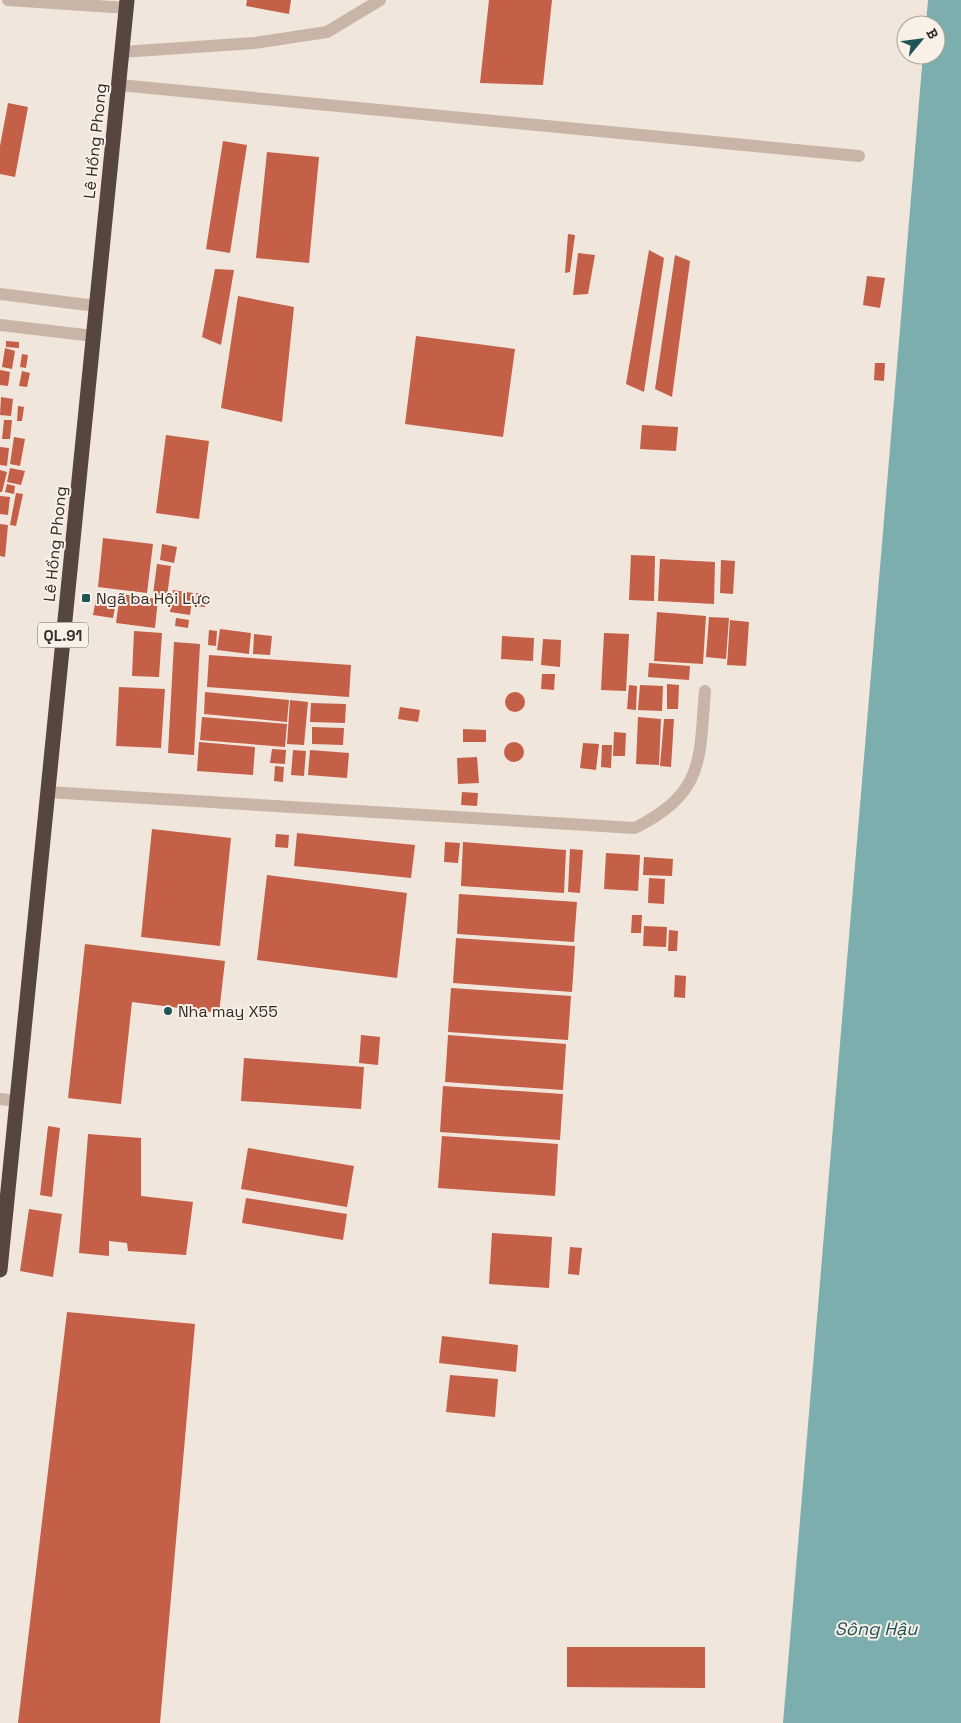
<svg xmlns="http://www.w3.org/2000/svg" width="961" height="1723" viewBox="0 0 961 1723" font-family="'Space Grotesk',sans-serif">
	<rect width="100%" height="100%" fill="#f1e6dc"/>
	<path fill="#7baead" d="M928 0H961V1723H783L923 55H936V25H926Z"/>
	<path fill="#c45f48" d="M247 0H291L289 14 246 6Z
		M489 0H552L543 85 480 83Z
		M8 103 28 107 15 177 0 174V146Z
		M223 141 247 145 230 253 206 249Z
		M267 152 319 157 309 263 256 258Z
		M568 234 575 235 570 272 565 273Z
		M649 250 664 258 644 392 626 384Z
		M578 253 595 255 588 294 573 295Z
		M675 255 690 261 672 397 655 389Z
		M215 269 234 270 221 345 202 337Z
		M867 276 885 278 880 308 863 305Z
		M238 296 294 307 282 422 221 408Z
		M416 336 515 349 503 437 405 424Z
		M6 341 19 342V348L6 347Z
		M5 348 15 351 12 369 2 367Z
		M22 354 28 355 26 368 20 367Z
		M875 363H885L884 381 874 380Z
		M0 370 10 372 8 386 0 385Z
		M22 371 30 373 27 387 19 386Z
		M1 397 13 399 11 416 0 415Z
		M18 406 24 407 22 421H17Z
		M4 420H12L10 439H2Z
		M642 425 678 427 676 451 640 449Z
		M166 435 209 441 199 519 156 513Z
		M14 437 25 439 20 466 10 464Z
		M0 447 9 448 7 466 0 465Z
		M10 468 25 471 21 485 7 482Z
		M0 470 7 472 2 492H0Z
		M7 484 15 486 14 494 5 492Z
		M16 493 23 494 16 526 10 525Z
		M0 496 10 497 8 515 0 514Z
		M0 524 8 525 5 557 0 556Z
		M103 538 153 544 147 593 98 587Z
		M162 544 177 547 174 563 160 560Z
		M631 555 655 556 654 601 629 600Z
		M660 559 715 562 714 604 658 601Z
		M721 560 735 561 733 594 720 593Z
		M157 564 171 566 167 597 153 594Z
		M173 590 193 593 190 615 170 612Z
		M97 593 117 597 113 618 93 615Z
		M196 593 207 594 205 607 195 606Z
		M120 594 158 599 155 628 116 623Z
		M657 612 706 616 703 664 654 661Z
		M709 617 729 618 726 659 706 657Z
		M176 618 189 620 188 628 175 626Z
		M730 620 749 622 746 666 727 665Z
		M220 629 251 633 249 654 217 650Z
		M209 630 217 631 216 646 208 645Z
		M134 631 162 633 159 677 132 676Z
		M604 633 629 634 626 691 601 690Z
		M254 634 272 636 270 655 253 654Z
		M502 636 534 638 533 661 501 659Z
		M543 639 561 640 560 667 541 665Z
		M174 642 200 644 194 755 168 753Z
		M209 655 351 665 349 697 207 687Z
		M649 663 690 666 689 680 648 677Z
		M542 674H555L554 690 541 689Z
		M667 684 679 685 678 709H667Z
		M629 685 637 686 636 710 627 709Z
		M640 685 663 686 662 711 638 710Z
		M119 687 165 689 161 748 116 746Z
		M505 702a10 10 0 1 1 20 0a10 10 0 1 1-20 0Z
		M205 692 289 700 287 722 204 714Z
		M290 700 308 702 304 745 287 744Z
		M311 703 346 704 345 723 310 722Z
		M400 707 420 710 418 722 398 719Z
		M202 717 287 724 285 747 200 740Z
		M638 717 661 719 659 765 636 764Z
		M664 719H674L671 767 660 766Z
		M312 727 344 728 343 745 312 744Z
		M463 729 486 730V742H463Z
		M614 732 626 733 625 756H613Z
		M504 752a10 10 0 1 1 20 0a10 10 0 1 1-20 0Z
		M199 742 255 747 253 775 197 771Z
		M583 743 599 744 596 770 580 768Z
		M602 745H612L611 768 601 767Z
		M272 749 286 750 285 764 270 763Z
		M293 750 306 751 304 776 291 775Z
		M310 750 349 753 347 778 308 775Z
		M477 757 479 783 458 784 457 758Z
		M275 766 284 767 283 782 274 781Z
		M462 792 478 793 477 806 461 805Z
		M152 829 231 838 220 946 141 937Z
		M297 833 415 845 411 878 294 866Z
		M276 834 289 835 288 848 275 847Z
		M445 842 460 843 458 863 444 862Z
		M463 842 566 850 564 893 461 886Z
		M570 849 583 850 580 893 568 892Z
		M606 853 640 855 638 891 604 889Z
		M644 857 673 859 672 876 643 875Z
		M267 875 407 893 397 978 257 960Z
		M649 878 665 879 664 904 648 903Z
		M459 894 577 902 574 942 457 934Z
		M632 915H642L641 933H631Z
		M644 926 667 927 666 947 643 946Z
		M669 930 678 931 677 951H668Z
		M456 938 575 946 572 992 453 983Z
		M85 944 225 961 219 1013 132 1002 121 1104 68 1098Z
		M675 975 686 976 685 998 674 997Z
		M451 988 571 996 568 1040 448 1032Z
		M361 1035 380 1037 378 1065 359 1063Z
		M448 1035 566 1044 563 1090 445 1082Z
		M244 1058 364 1067 361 1109 241 1101Z
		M443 1086 563 1094 560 1140 440 1132Z
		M48 1126 60 1128 52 1197 40 1195Z
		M88 1134 141 1138V1196L193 1202 186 1255 128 1251 127 1243 109 1241V1256L79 1253Z
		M442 1136 558 1144 555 1196 438 1188Z
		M248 1148 354 1166 347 1207 241 1189Z
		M246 1198 347 1214 343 1240 242 1223Z
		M29 1209 62 1214 53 1277 20 1271Z
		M492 1233 552 1237 549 1288 489 1284Z
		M570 1247 582 1248 579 1275 568 1274Z
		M67 1312 195 1324 160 1723H18Z
		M442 1336 518 1345 516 1372 439 1363Z
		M450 1375 498 1379 495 1417 446 1412Z
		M567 1647H705V1688L567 1687Z"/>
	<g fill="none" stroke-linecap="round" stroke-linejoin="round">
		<path stroke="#c9b5a8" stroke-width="12" d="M8 0 127 8
			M122 52 254 43 327 32 380 0
			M119 85 859 156
			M0 294 96 306
			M0 325 93 336
			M47 792 635 828C705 792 699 761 705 691
			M0 1099 16 1101"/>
		<path stroke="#57453f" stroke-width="15" d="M0 1270 127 0"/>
	</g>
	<g fill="#1e5657" stroke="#f9f0e8" stroke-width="2">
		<rect x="81" y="593" width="10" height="10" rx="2.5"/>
		<circle cx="168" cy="1011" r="5"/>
	</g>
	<g text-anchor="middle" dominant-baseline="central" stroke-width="4" stroke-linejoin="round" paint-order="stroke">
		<rect fill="#f9f0e8" stroke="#706762" stroke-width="1" x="38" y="622.5" width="50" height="25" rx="4"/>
		<g font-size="15" font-weight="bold" fill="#362c28">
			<text x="63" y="635">QL.91</text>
		</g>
		<g font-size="16" fill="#362c28" stroke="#f9f0e8">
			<text transform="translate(95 141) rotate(-84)">Lê Hồng Phong</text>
			<text transform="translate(55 544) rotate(-84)">Lê Hồng Phong</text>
		</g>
		<g font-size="16" fill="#362c28" stroke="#f9f0e8" text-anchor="start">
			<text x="96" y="598">Ngã ba Hội Lực</text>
			<text x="178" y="1011">Nha may X55</text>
		</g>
		<g font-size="18" font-style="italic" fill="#1e5657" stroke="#f9f0e8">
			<text x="876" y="1628">Sông Hậu</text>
		</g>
	</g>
	<g transform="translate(921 40) rotate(61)"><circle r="24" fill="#f9f0e8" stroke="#aba29b"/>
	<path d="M0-4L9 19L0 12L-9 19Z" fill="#1e5657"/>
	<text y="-8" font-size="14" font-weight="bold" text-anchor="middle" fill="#362c28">B</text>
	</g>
</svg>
